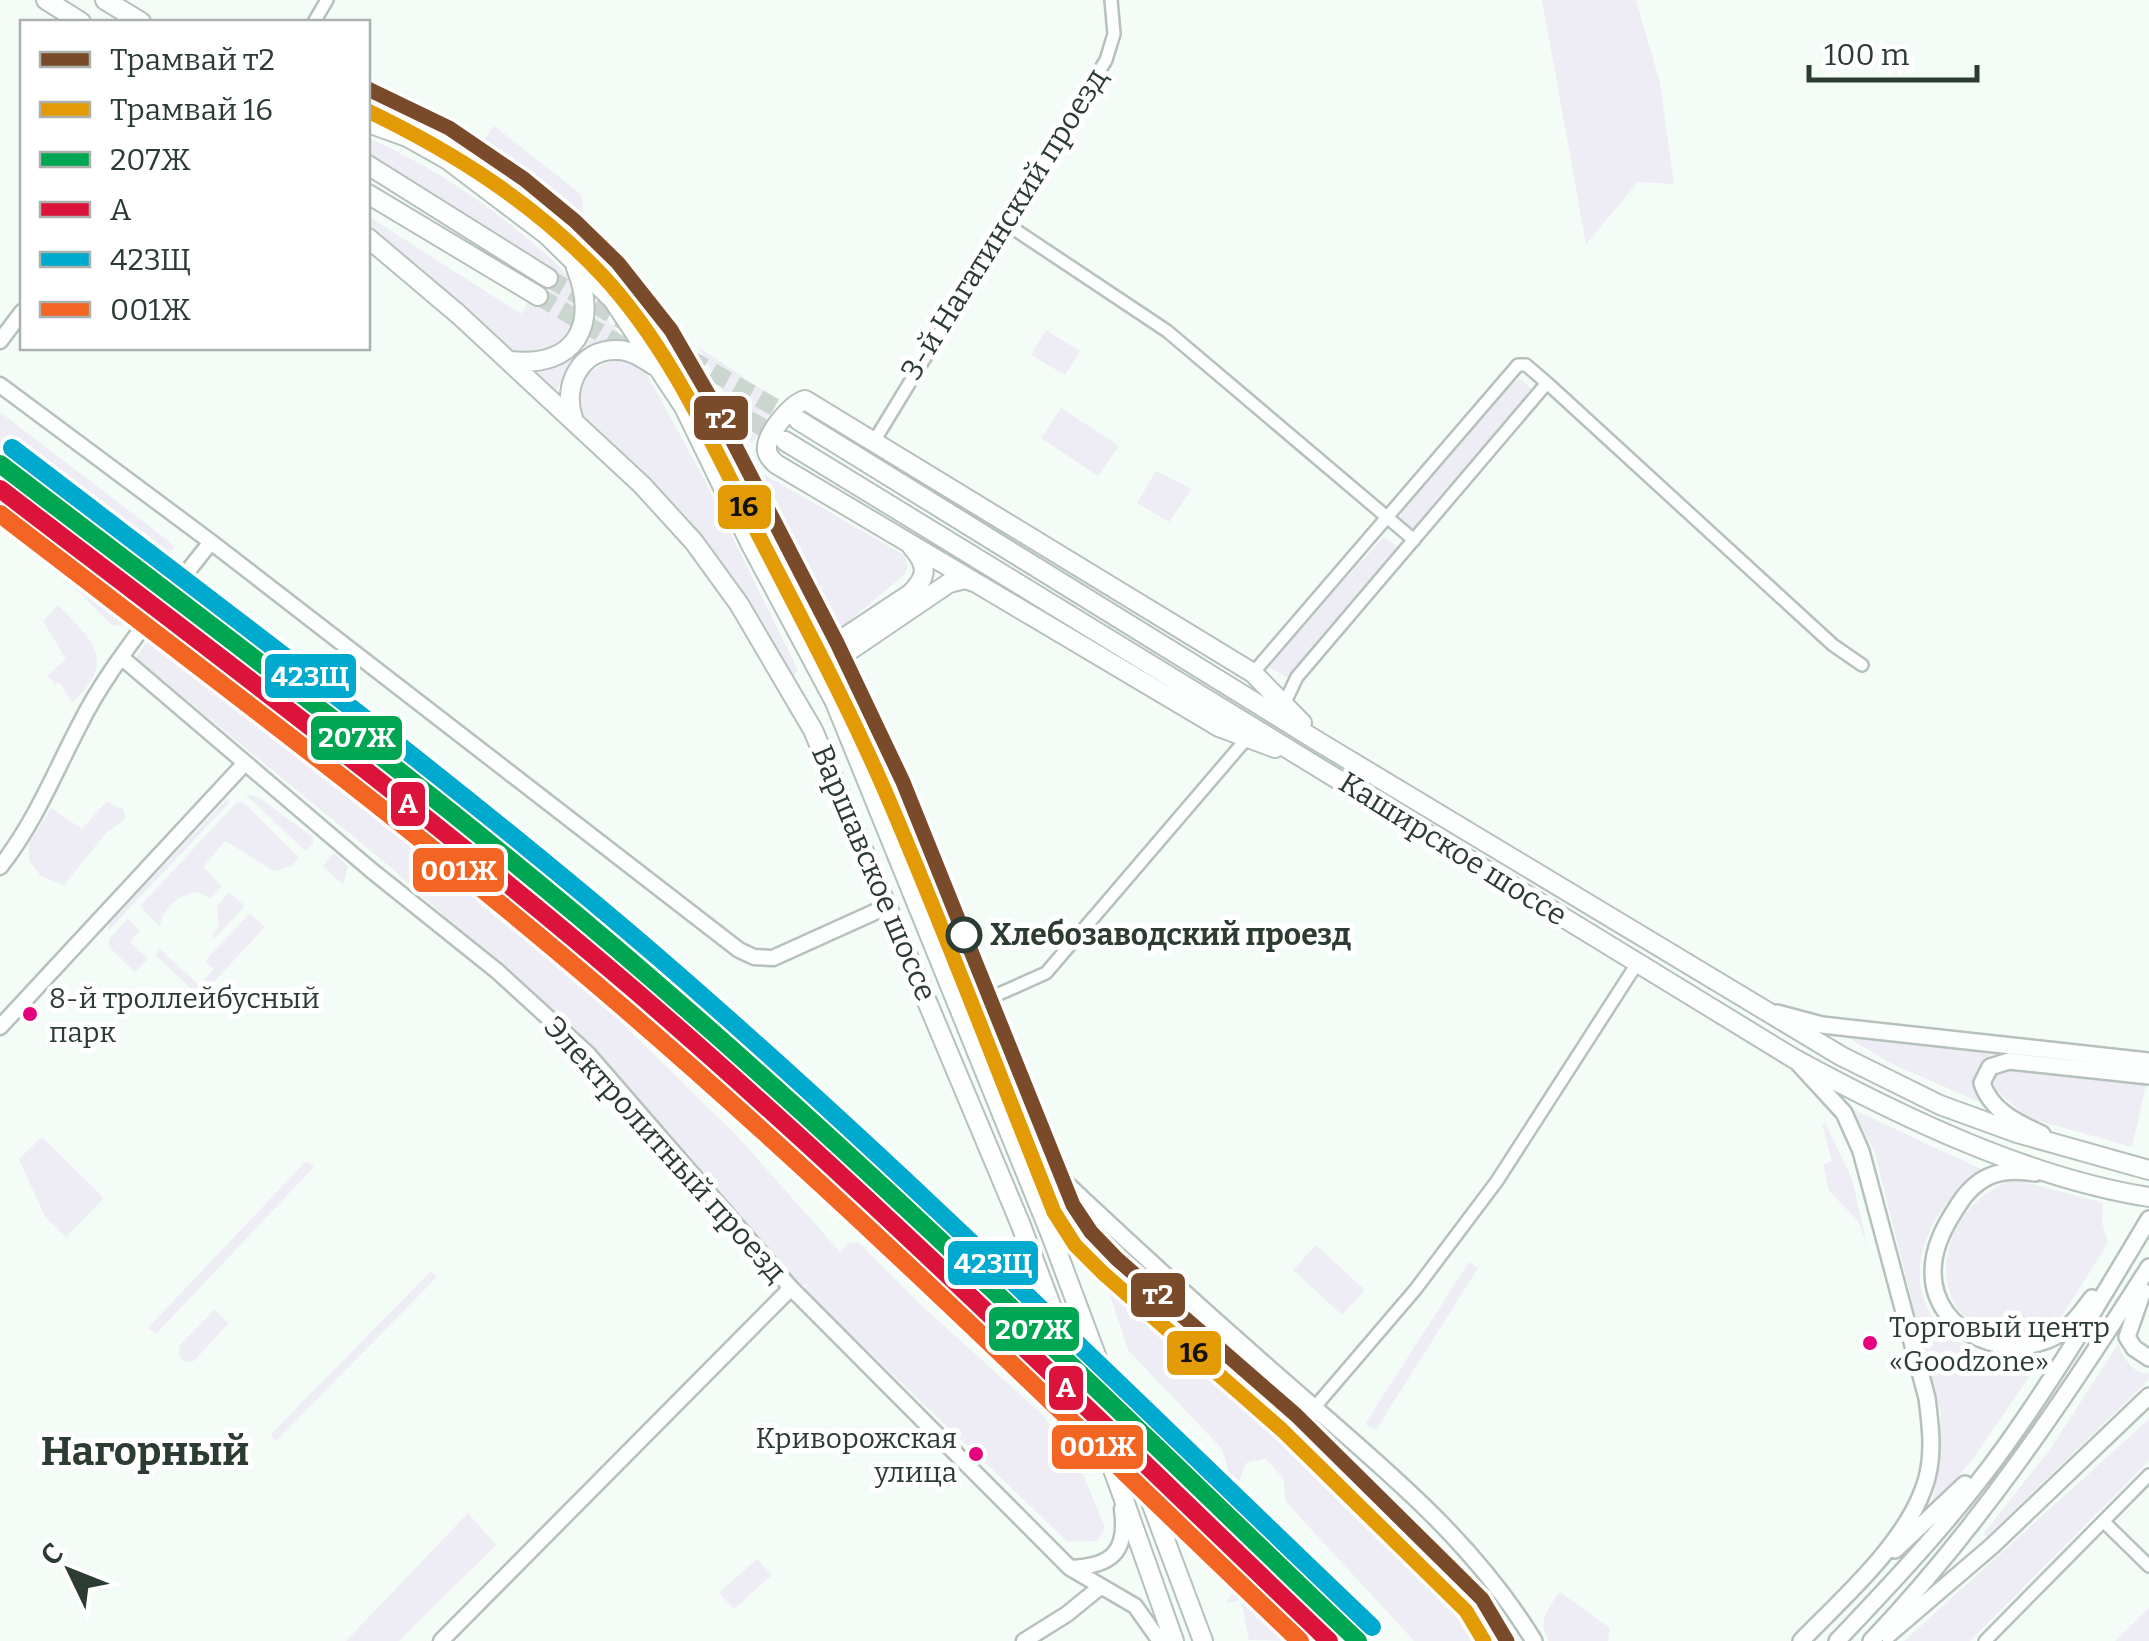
<svg xmlns="http://www.w3.org/2000/svg" width="2149" height="1641" viewBox="0 0 2149 1641" font-family="Bitter,serif">
	<rect width="100%" height="100%" fill="#f4fcf7"/>
	<path fill="#eeedf6" d="M1542 0H1636L1660 83 1674 184 1638 182 1586 244Z
		M494 126 582 195 583 213 681 331 758 471 904 555 908 565 905 574 828 639H819L810 631 697 405 595 251 556 215 474 154Z
		M368 138C423 162 470 192 517 230 534 244 554 259 568 277 599 318 553 369 508 348 485 338 459 304 439 287 416 266 391 248 368 229V216L521 314 550 266 368 155Z
		M599 311 619 332 617 335 581 357 553 394 535 374 578 352Z
		M1046 330 1080 351 1065 375 1031 355Z
		M698 347 778 400 753 443H751Z
		M612 361H625L645 371 701 473 798 670 793 677 738 593 581 418C571 392 585 368 612 361Z
		M1521 379 1531 389 1528 400 1416 529 1406 526 1400 517 1403 508 1510 384Z
		M1061 408 1119 446 1098 476 1041 438Z
		M0 412 170 542 175 548 155 560 0 442Z
		M1156 471 1192 489 1169 522 1137 503Z
		M0 499 134 608 122 626 112 625 3 517 8 509Z
		M1384 537 1397 546 1396 556 1290 679 1269 667 1280 649Z
		M58 605C94 642 117 660 72 703L60 683 55 684 48 675 66 659 43 621Z
		M153 633 380 803 560 962 738 1137 840 1252 849 1243 858 1242 922 1306 1042 1414 1079 1465 1105 1527 1098 1541 1068 1542 804 1290 808 1284 796 1287 592 1049 389 866 136 658Z
		M245 794 258 797 313 837V844L305 851Z
		M227 799 230 802 108 931 109 923Z
		M242 801 299 858 290 867 274 871 225 841 203 867 222 886 210 898 196 892C177 896 163 908 160 927L140 906 237 802Z
		M108 802 124 810 125 819 106 833 64 885 41 876 29 861V843L51 808 82 829C92 820 97 809 108 802Z
		M336 854 348 867 343 885 323 866 331 855Z
		M229 892 245 906 215 938 212 935 219 927 217 906Z
		M250 913 265 927 200 997 155 955 160 949 199 985 214 969 205 961Z
		M128 918 140 931 130 942 148 959 135 972 109 947V939Z
		M1845 1036 1997 1051C1969 1070 1976 1080 1989 1106L1892 1064Z
		M2012 1067 2146 1085 2132 1147 2028 1118 1994 1088 1995 1076Z
		M1850 1108 1981 1169C1964 1179 1955 1192 1943 1208 1883 1294 1947 1371 2044 1355L1975 1456 1930 1511 1937 1475 1941 1415 1874 1150Z
		M1825 1122 1852 1179 1868 1249 1858 1221 1829 1191 1823 1164 1832 1161 1822 1125Z
		M42 1137 104 1198 66 1237 45 1217 19 1159Z
		M306 1161 314 1167 156 1334 148 1328Z
		M2013 1179 2103 1203 2102 1222 2108 1243 2057 1324C1935 1376 1904 1223 2013 1179Z
		M1316 1245 1365 1290 1342 1315 1293 1270Z
		M1469 1262 1478 1268 1376 1430 1365 1424Z
		M431 1271 437 1277 277 1440 273 1439 271 1434Z
		M1102 1272 1283 1426 1469 1611 1486 1641H1414L1286 1502 1283 1478 1266 1459 1246 1463 1235 1492 1222 1449 1128 1350Z
		M214 1310 229 1323 194 1361 185 1362 179 1356V1346Z
		M2118 1344C2125 1360 2131 1372 2149 1374V1380L1986 1537 1984 1533 2051 1448Z
		M2149 1419V1461L1970 1641H1904Z
		M468 1513 496 1545 399 1641H346Z
		M757 1559 772 1575 734 1609 719 1593Z
		M1237 1584 1286 1631V1638L1292 1641 1249 1640 1241 1600 1226 1603Z
		M1560 1592 1610 1628 1608 1641H1549C1536 1622 1548 1608 1560 1592Z
		M2149 1608V1641H2115Z"/>
	<g fill="none" stroke-linecap="round" stroke-linejoin="round">
		<path stroke="#ccd6d0" stroke-width="18" stroke-dasharray="18 9" stroke-linecap="butt" d="M548 278 797 420
			M538 296 633 352
			M655 365 784 440"/>
		<g stroke="#b6c1bb" stroke-width="16">
			<path id="minor" d="M314 22 327 0
				M1005 223 1167 331 1414 540
				M873 443 1106 60 1114 34 1111 0
				M1253 673 1518 365H1526L1547 383 1833 645 1862 665
				M1284 704 1297 677 1547 383
				M963 1010 1046 973 1248 737
				M1314 1408 1415 1290 1497 1181 1638 962
				M2104 1522 2149 1566
				M1985 1641 2149 1475"/>
		</g>
		<g stroke="#b6c1bb" stroke-width="19">
			<path id="tertiary" d="M0 341 22 312
				M0 385 211 542 739 950 754 957 773 958 888 906
				M187 572 211 542
				M121 657 371 870 497 971 588 1054 791 1288 1070 1568 1135 1606 1160 1641
				M0 867C35 822 53 776 79 726 98 687 125 651 151 616
				M0 1027 245 763
				M1070 1568C1111 1566 1128 1553 1122 1509
				M441 1641 791 1288
				M1024 1641 1067 1614 1099 1588"/>
		</g>
		<g stroke="#b6c1bb" stroke-width="20">
			<path id="secondary" d="M1777 1013 1822 1025 2149 1061
				M1799 1064 1844 1113 1861 1151 1927 1398C1931 1429 1935 1460 1923 1490 1903 1545 1842 1599 1801 1641
				M1010 1130C1100 1217 1192 1301 1286 1383 1377 1463 1471 1537 1534 1641
				M2042 1134C2018 1123 1991 1111 1982 1083L1990 1067 2009 1061 2149 1076
				M2035 1173C1999 1167 1976 1176 1957 1207 1944 1227 1933 1248 1933 1272 1933 1335 2013 1365 2061 1333 2073 1324 2083 1310 2092 1298
				M2143 1291 2127 1337 2134 1348 2149 1358
				M1895 1550 1965 1484
				M1888 1635 1992 1546 2149 1396
				M1837 1641C1896 1579 1956 1515 2006 1445 2058 1372 2103 1296 2149 1219
				M1871 1641C1979 1527 2065 1399 2149 1267"/>
		</g>
		<g stroke="#b6c1bb" stroke-width="22">
			<path id="primary" d="M46 0 81 22
				M105 0 141 22
				M368 123 407 137 448 160 547 235 613 300 684 407 750 543 835 702 1051 1235
				M368 165 548 278
				M368 194 538 296
				M368 238 458 314 642 485 694 542 739 604 813 730 1020 1223
				M510 361C576 368 599 325 576 268
				M573 418C562 387 580 348 618 350 631 350 644 359 655 366
				M798 420 1319 742 1841 1056 1940 1105 2017 1133 2149 1170
				M785 441 1793 1058C1899 1116 2028 1178 2149 1197
				M803 636 813 645 830 647 910 594C928 577 928 565 912 547
				M833 692 834 666 843 655 949 583 965 579 974 582
				M1275 748 1219 727 776 464C772 460 768 457 767 451 764 436 791 404 805 400L1253 673 1302 723
				M1118 1483 1174 1641
				M1149 1497 1203 1641"/>
		</g>
		<use href="#minor" stroke="#fdfffe" stroke-width="11"/>
		<use href="#tertiary" stroke="#fdfffe" stroke-width="14"/>
		<use href="#secondary" stroke="#fdfffe" stroke-width="15"/>
		<use href="#primary" stroke="#fdfffe" stroke-width="18"/>
		<g stroke="#d2d5d3" stroke-width="8">
			<path id="rail" d="M0 486 432 822 632 983 1336 1641"/>
		</g>
		<use href="#rail" stroke="#fff" stroke-width="4" stroke-dasharray="11" stroke-linecap="butt"/>
		<g stroke="#b6c1bb" stroke-width="19" stroke-linecap="butt">
			<path id="tertiary-bridge" d="M151 616 187 572"/>
		</g>
		<g stroke="#b6c1bb" stroke-width="22" stroke-linecap="butt">
			<path id="primary-bridge" d="M1020 1223 1118 1483
				M1051 1235 1149 1497"/>
		</g>
		<use href="#tertiary-bridge" stroke="#fdfffe" stroke-width="14"/>
		<use href="#primary-bridge" stroke="#fdfffe" stroke-width="18"/>
		<g stroke="#fff" stroke-width="25">
			<path id="rail-1" d="M0 464C218 631 438 794 646 974 892 1186 1123 1416 1358 1641"/>
		</g>
		<g stroke="#fff" stroke-width="25">
			<path id="rail-2" d="M0 489C213 652 428 813 632 988 873 1196 1099 1421 1329 1641"/>
		</g>
		<g stroke="#fff" stroke-width="25">
			<path id="rail-3" d="M12 448C230 615 451 779 659 958 905 1171 1136 1402 1372 1627"/>
		</g>
		<g stroke="#fff" stroke-width="25">
			<path id="rail-4" d="M0 514C208 674 419 831 618 1003 854 1206 1075 1426 1300 1641"/>
		</g>
		<use href="#rail-1" stroke="#00a651" stroke-width="18"/>
		<use href="#rail-2" stroke="#dc143c" stroke-width="18"/>
		<use href="#rail-3" stroke="#00a9ce" stroke-width="18"/>
		<use href="#rail-4" stroke="#f26522" stroke-width="18"/>
		<g stroke="#fff" stroke-width="22">
			<path id="tram-1" d="M368 89 449 128 524 179 575 221 618 263 671 330 711 399 837 643 903 782 1073 1205 1091 1232 1117 1259 1296 1415 1482 1599 1507 1641"/>
		</g>
		<g stroke="#fff" stroke-width="22">
			<path id="tram-2" d="M368 111C455 153 534 203 602 275 669 347 710 440 754 526 799 614 846 701 885 791 945 930 998 1072 1054 1212L1075 1245 1103 1273 1282 1430 1466 1611 1484 1641"/>
		</g>
		<use href="#tram-1" stroke="#7a4b2a" stroke-width="15"/>
		<use href="#tram-2" stroke="#e39b05" stroke-width="15"/>
	</g>
	<circle fill="#fff" stroke="#2c3c33" stroke-width="5" cx="964" cy="935" r="16"/>
	<g fill="#e5007d" stroke="#fff" stroke-width="4">
		<circle cx="30" cy="1014" r="9"/>
		<circle cx="1870" cy="1343" r="9"/>
		<circle cx="976" cy="1454" r="9"/>
	</g>
	<g text-anchor="middle" dominant-baseline="central" stroke-width="10" stroke-linejoin="round" paint-order="stroke">
		<g font-size="28" fill="#2c3c33" stroke="#fff" text-anchor="start">
			<text x="49" y="998">8-й троллейбусный<tspan x="49" dy="34">парк</tspan></text>
			<text x="1889" y="1327">Торговый центр<tspan x="1889" dy="34">«Goodzone»</tspan></text>
			<text x="957" y="1438" text-anchor="end">Криворожская<tspan x="957" dy="34">улица</tspan></text>
		</g>
		<g font-size="30" fill="#2c3c33" stroke="#fff">
			<text transform="translate(1004 224) rotate(-58)">3-й Нагатинский проезд</text>
			<text transform="translate(1453 849) rotate(32)">Каширское шоссе</text>
			<text transform="translate(874 873) rotate(67)">Варшавское шоссе</text>
			<text transform="translate(665 1149) rotate(48)">Электролитный проезд</text>
		</g>
		<g font-size="30" font-weight="bold" fill="#2c3c33" stroke="#fff" text-anchor="start">
			<text x="990" y="935">Хлебозаводский проезд</text>
		</g>
		<g font-size="40" font-weight="bold" fill="#2c3c33" stroke="#fff">
			<text x="145" y="1452">Нагорный</text>
		</g>
	</g>
	<g stroke="#fff" stroke-width="4">
		<rect x="692" y="394" width="58" height="48" rx="10" fill="#7a4b2a"/>
		<rect x="716" y="483" width="57" height="48" rx="10" fill="#e39b05"/>
		<rect x="263" y="652" width="95" height="48" rx="10" fill="#00a9ce"/>
		<rect x="309" y="714" width="95" height="48" rx="10" fill="#00a651"/>
		<rect x="389" y="780" width="38" height="48" rx="10" fill="#dc143c"/>
		<rect x="411" y="846" width="95" height="48" rx="10" fill="#f26522"/>
		<rect x="946" y="1239" width="94" height="48" rx="10" fill="#00a9ce"/>
		<rect x="1129" y="1271" width="58" height="48" rx="10" fill="#7a4b2a"/>
		<rect x="987" y="1305" width="94" height="48" rx="10" fill="#00a651"/>
		<rect x="1165" y="1329" width="58" height="48" rx="10" fill="#e39b05"/>
		<rect x="1047" y="1364" width="38" height="48" rx="10" fill="#dc143c"/>
		<rect x="1050" y="1423" width="95" height="48" rx="10" fill="#f26522"/>
	</g>
	<g font-size="28" text-anchor="middle" font-weight="bold" fill="#fff">
		<text x="721" y="428">т2</text>
		<text x="310" y="686">423Щ</text>
		<text x="357" y="747">207Ж</text>
		<text x="408" y="813">A</text>
		<text x="459" y="880">001Ж</text>
		<text x="993" y="1273">423Щ</text>
		<text x="1158" y="1304">т2</text>
		<text x="1034" y="1339">207Ж</text>
		<text x="1066" y="1397">A</text>
		<text x="1098" y="1456">001Ж</text>
	</g>
	<g font-size="28" text-anchor="middle" font-weight="bold" fill="#111">
		<text x="744" y="516">16</text>
		<text x="1194" y="1362">16</text>
	</g>
	<rect x="20" y="20" width="350" height="330" fill="#ffffff" stroke="#abb1ad" stroke-width="2.5"/>
	<rect x="40" y="52" width="50" height="15" fill="#7a4b2a" stroke="#abb1ad" stroke-width="2.5"/>
	<text x="110" y="70" font-size="30" fill="#2c3c33">Трамвай т2</text>
	<rect x="40" y="102" width="50" height="15" fill="#e39b05" stroke="#abb1ad" stroke-width="2.5"/>
	<text x="110" y="120" font-size="30" fill="#2c3c33">Трамвай 16</text>
	<rect x="40" y="152" width="50" height="15" fill="#00a651" stroke="#abb1ad" stroke-width="2.5"/>
	<text x="110" y="170" font-size="30" fill="#2c3c33">207Ж</text>
	<rect x="40" y="202" width="50" height="15" fill="#dc143c" stroke="#abb1ad" stroke-width="2.5"/>
	<text x="110" y="220" font-size="30" fill="#2c3c33">A</text>
	<rect x="40" y="252" width="50" height="15" fill="#00a9ce" stroke="#abb1ad" stroke-width="2.5"/>
	<text x="110" y="270" font-size="30" fill="#2c3c33">423Щ</text>
	<rect x="40" y="302" width="50" height="15" fill="#f26522" stroke="#abb1ad" stroke-width="2.5"/>
	<text x="110" y="320" font-size="30" fill="#2c3c33">001Ж</text>
	<g transform="translate(70 1571) rotate(313)" stroke="#ffffff" stroke-width="8" paint-order="stroke">
	<path d="M0-8L18 38L0 25L-18 38Z" fill="#2c3c33"/>
	<text y="-15" font-size="28" font-weight="bold" text-anchor="middle" fill="#2c3c33">С</text>
	</g>
	<path d="M1809 65v15h168v-15" fill="none" stroke="#2c3c33" stroke-width="5"/>
	<text x="1824" y="65" font-size="30" fill="#2c3c33" stroke="#ffffff" stroke-width="8" paint-order="stroke">100 m</text>
</svg>
